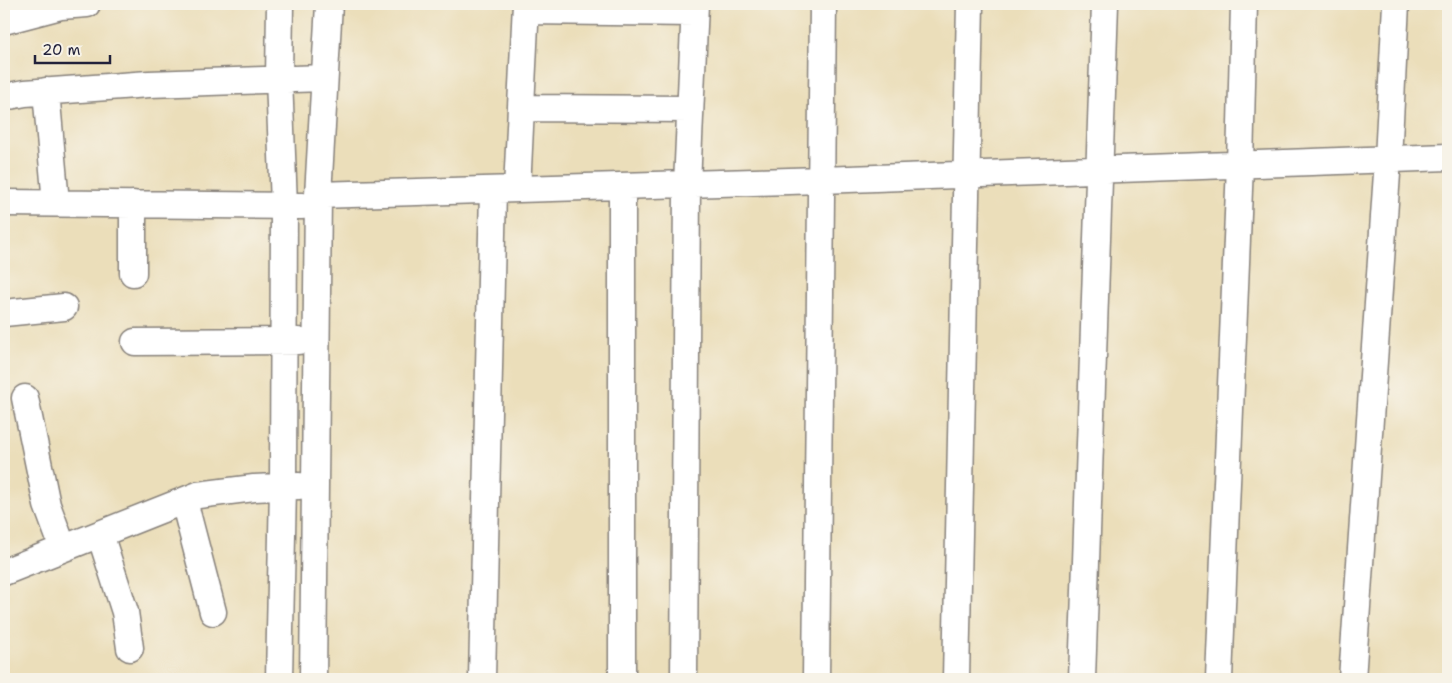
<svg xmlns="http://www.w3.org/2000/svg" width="1452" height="683" viewBox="0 0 1452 683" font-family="'Shantell Sans',sans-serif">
	<rect width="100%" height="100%" fill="#f7f3e8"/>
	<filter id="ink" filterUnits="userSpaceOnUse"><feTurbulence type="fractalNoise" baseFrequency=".02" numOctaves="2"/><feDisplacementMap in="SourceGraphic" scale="10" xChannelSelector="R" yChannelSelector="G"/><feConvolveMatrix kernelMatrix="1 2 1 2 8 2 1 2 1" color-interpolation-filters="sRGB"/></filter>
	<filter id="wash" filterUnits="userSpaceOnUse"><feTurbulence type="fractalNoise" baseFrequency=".0096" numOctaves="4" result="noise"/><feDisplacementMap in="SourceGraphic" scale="20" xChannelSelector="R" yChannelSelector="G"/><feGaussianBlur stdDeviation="1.12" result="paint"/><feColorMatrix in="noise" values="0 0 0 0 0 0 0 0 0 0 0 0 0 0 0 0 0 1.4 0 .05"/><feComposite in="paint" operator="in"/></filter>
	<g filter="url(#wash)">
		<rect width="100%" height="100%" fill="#ebdeba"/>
	</g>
	<g filter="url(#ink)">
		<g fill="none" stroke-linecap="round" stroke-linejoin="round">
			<g stroke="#86807a" stroke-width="29">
				<path id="minor" d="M526 11 694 13
					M4 21 61 6 87 4
					M46 91 56 203
					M4 97 25 93 149 84 324 78
					M521 108 690 109
					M517 189 526 4
					M318 195 822 180 1448 157
					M4 203 302 206
					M133 273V204
					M4 313 64 307
					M135 342 298 341
					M25 398 47 505 63 548
					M184 501 213 612
					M100 534 125 612 130 648
					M4 572 198 495 254 488 299 486
					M279 679 283 487 284 205 279 79 280 4
					M313 679 318 195 329 4
					M482 679 493 190
					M622 679V186
					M684 679 687 184 695 4
					M816 679 823 4
					M956 679 970 4
					M1082 679 1105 4
					M1219 679 1240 165 1244 4
					M1352 679 1388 159 1396 4"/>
			</g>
			<use href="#minor" stroke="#fff" stroke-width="26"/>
		</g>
	</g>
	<rect width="1452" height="683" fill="none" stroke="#f7f3e8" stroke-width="20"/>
	<path d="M35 55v8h75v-8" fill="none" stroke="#22223b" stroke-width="2.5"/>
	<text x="42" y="55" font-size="15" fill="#22223b" stroke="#f7f3e8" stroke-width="4" paint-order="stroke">20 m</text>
</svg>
